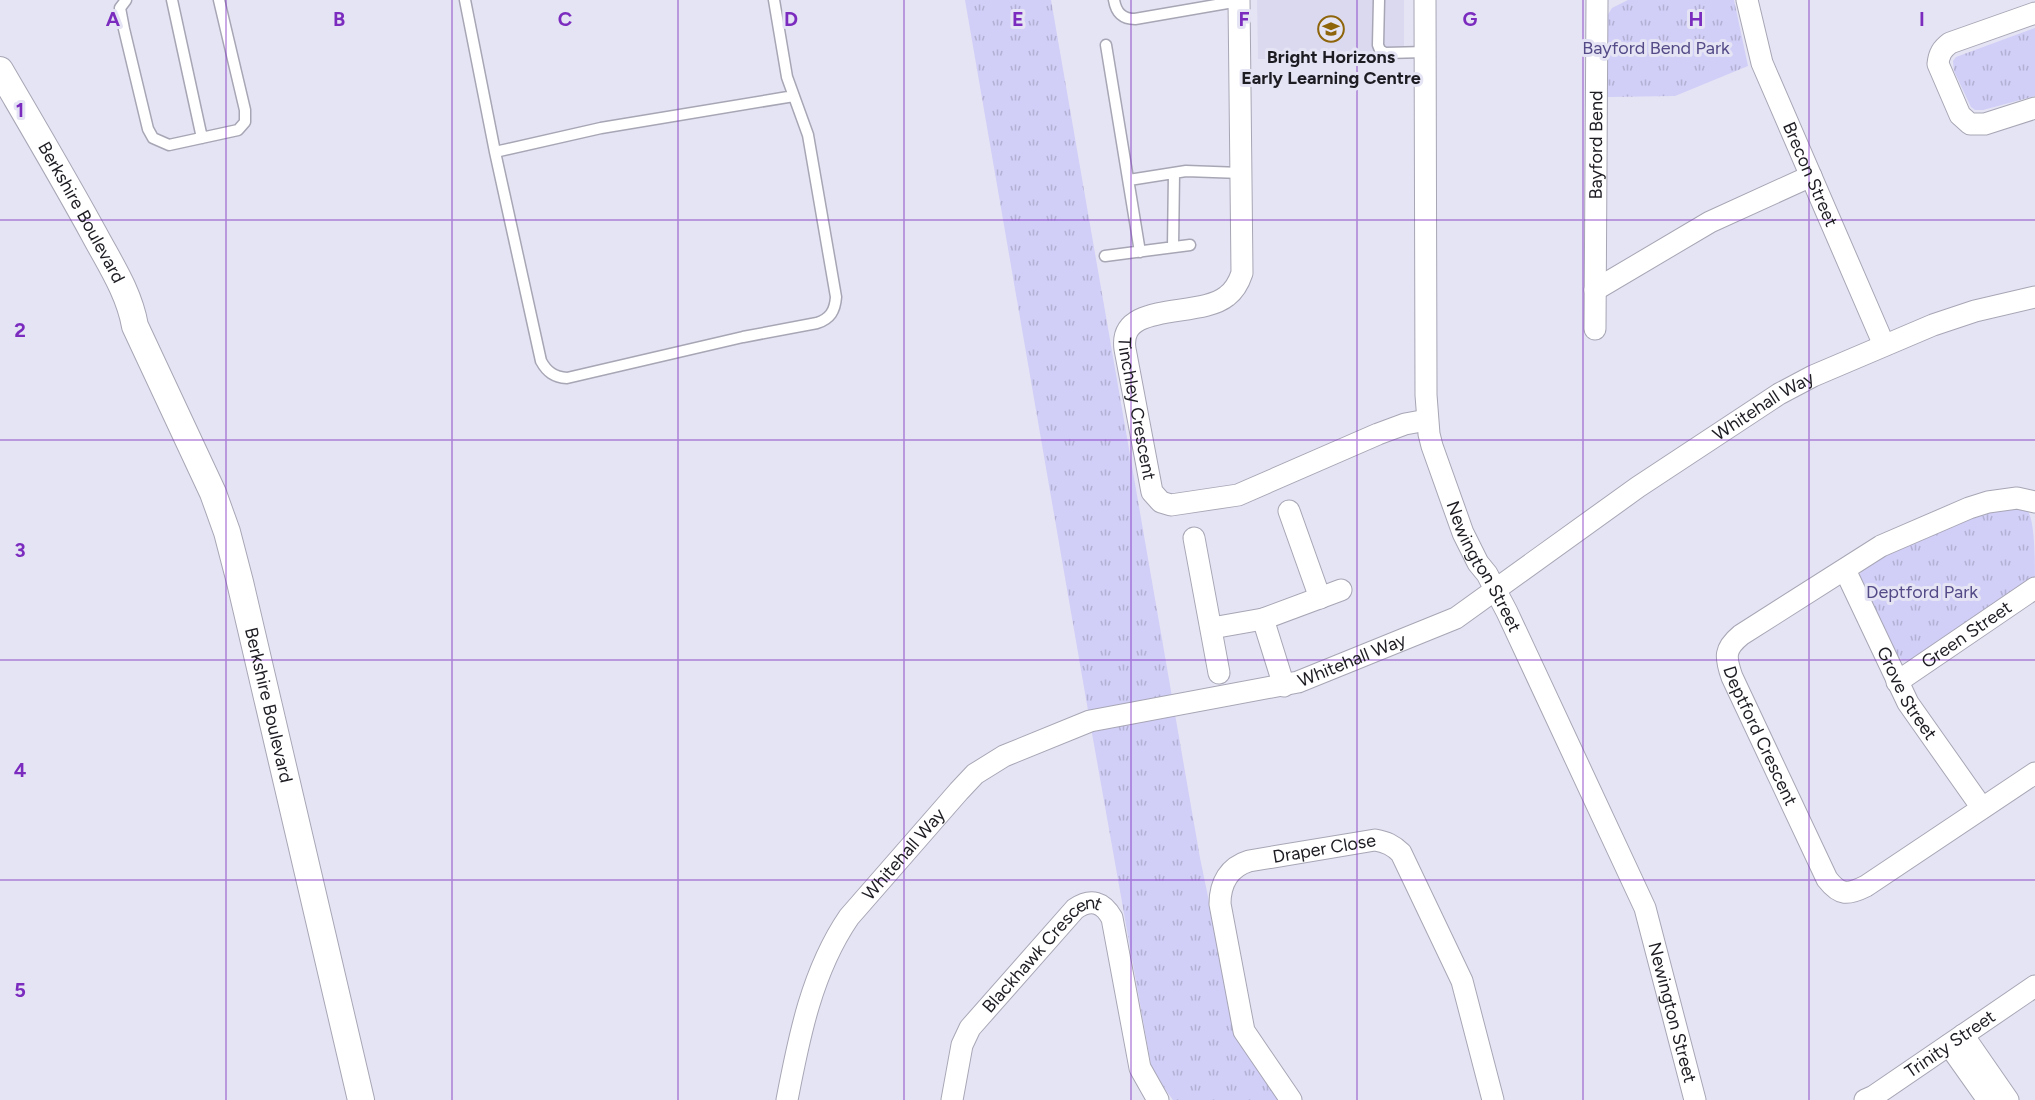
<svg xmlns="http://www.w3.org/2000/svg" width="2035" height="1100" viewBox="0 0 2035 1100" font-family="Figtree,sans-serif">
	<defs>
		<pattern id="grass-tufts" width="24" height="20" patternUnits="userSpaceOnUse" patternTransform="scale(1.5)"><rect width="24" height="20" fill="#d1cef7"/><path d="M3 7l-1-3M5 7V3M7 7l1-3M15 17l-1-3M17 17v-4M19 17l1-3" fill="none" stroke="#b3b0d3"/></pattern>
	</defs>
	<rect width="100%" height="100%" fill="#e5e4f4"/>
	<path fill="#dbd9f0" d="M1257 0H1404V58L1258 59Z"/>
	<path fill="url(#grass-tufts)" d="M965 0H1051L1200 858 1234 1022 1281 1100H1173L1152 1071 1090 722Z
		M1628 0H1734L1748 66 1675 96 1608 97 1607 16 1612 8Z
		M2035 28V96L1983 110H1975L1971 107 1954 71 1953 61 1956 57Z
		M2013 505C2017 506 2024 507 2027 510 2035 518 2035 564 2035 578L1916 659 1903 660 1897 657 1859 577 1863 566 1973 513Z"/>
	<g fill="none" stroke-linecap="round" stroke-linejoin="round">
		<g stroke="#a7a6b5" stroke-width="13">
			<path id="service" d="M126 0 120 8 124 29 148 129 153 138 169 145 238 130 245 122V110L219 0
				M172 0 202 138
				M465 0 495 152 541 361C547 372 554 377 567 378L743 337 817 323C830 319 835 311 836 297L808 135 787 77 774 0
				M1114 0C1116 12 1122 19 1135 19L1239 1
				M1379 0 1378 45 1380 50 1385 53 1426 52
				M1106 45 1140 252
				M495 152 601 128 794 96
				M1129 180 1186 171 1241 173
				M1173 247 1174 173
				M1105 256 1190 245"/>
		</g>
		<g stroke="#a7a6b5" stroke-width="23">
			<g id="minor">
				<path id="s1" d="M1239 0 1242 273C1239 282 1235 290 1227 296 1199 319 1118 300 1125 349L1152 492 1161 502 1171 505 1238 495 1378 434 1405 424 1427 420"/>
				<path id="s2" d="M1425 0 1426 395 1429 434 1432 446 1463 533 1478 563 1487 574 1507 612 1645 908 1695 1100"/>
				<path id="s3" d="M1747 0 1762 63 1884 345"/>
				<path d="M2035 13 1950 43C1942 49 1939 54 1938 64L1960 115 1970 124H1985L2035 108"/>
				<path d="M1595 290 1710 222 1811 176"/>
				<path id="s4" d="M1595 329 1597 0"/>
				<path id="s5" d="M2035 502 2017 498 1988 502 1969 508 1881 546 1741 635C1724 649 1725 657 1732 677L1827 879C1840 896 1848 895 1866 886L2035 773"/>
				<path d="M1289 511 1320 598"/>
				<path d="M1194 538 1219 673"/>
				<path id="s6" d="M1845 570 1908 703 1982 808"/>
				<path d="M1263 619 1284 686"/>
				<path d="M1212 628 1263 619 1341 590"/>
				<path id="s7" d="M1897 682 2035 588"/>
				<path d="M1963 1035 2008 1100"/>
				<path d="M1949 1045 1988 1100"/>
				<path id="s8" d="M787 1100C799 1037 812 971 849 917L959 791 975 774 1004 756 1090 721 1298 682 1456 618 1638 487 1779 394 1813 376 1933 325 1975 311 2035 297"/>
				<path id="s9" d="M952 1100 962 1045 970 1028 1075 909C1091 898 1103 902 1112 918L1140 1068 1158 1100"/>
				<path id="s10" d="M1291 1100 1244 1031 1220 904C1220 883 1229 867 1249 861L1375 840C1386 842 1393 845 1401 853L1462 981 1493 1100"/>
				<path id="s11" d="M1865 1100 1874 1096 2035 986"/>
			</g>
		</g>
		<g stroke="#a7a6b5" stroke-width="28">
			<g id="tertiary">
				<path id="s12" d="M0 70C32 125 64 179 94 234 110 264 129 292 135 326L213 493 227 532 240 582 361 1100"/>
			</g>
		</g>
		<use href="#service" stroke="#fff" stroke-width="10"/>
		<use href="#minor" stroke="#fff" stroke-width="21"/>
		<use href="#tertiary" stroke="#fff" stroke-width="26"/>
	</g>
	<path fill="none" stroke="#7b2cbf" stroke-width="1.5" stroke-opacity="0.55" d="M226 0V1100M452 0V1100M678 0V1100M904 0V1100M1131 0V1100M1357 0V1100M1583 0V1100M1809 0V1100M0 220H2035M0 440H2035M0 660H2035M0 880H2035"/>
	<defs>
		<g id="school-ring" transform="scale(1.35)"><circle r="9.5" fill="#e5e4f4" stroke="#8f650b" stroke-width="1.5"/><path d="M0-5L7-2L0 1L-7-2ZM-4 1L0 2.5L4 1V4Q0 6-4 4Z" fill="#8f650b"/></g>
	</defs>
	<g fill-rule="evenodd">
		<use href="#school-ring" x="1331" y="29"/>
	</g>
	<g text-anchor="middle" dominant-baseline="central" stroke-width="6" stroke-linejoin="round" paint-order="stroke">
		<g font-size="18" fill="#534a87" stroke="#e5e4f4">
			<text x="1656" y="48">Bayford Bend Park</text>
			<text x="1922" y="592">Deptford Park</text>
		</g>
		<g font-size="18" font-weight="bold" fill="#1d1c22" stroke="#e5e4f4">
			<text x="1331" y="57">Bright Horizons<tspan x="1331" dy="21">Early Learning Centre</tspan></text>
		</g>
		<g font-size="18" fill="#1d1c22" stroke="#e5e4f4">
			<text stroke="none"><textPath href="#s4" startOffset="184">Bayford Bend</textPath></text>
			<text stroke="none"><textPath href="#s3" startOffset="186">Brecon Street</textPath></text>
			<text stroke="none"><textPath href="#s12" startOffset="164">Berkshire Boulevard</textPath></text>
			<text stroke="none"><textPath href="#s8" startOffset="1268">Whitehall Way</textPath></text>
			<text stroke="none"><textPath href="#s1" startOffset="488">Tinchley Crescent</textPath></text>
			<text stroke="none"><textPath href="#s2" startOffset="578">Newington Street</textPath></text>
			<text stroke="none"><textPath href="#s7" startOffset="84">Green Street</textPath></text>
			<text stroke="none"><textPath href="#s8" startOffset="782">Whitehall Way</textPath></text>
			<text stroke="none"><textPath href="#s6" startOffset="138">Grove Street</textPath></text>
			<text stroke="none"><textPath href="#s12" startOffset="694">Berkshire Boulevard</textPath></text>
			<text stroke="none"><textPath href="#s5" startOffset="442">Deptford Crescent</textPath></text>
			<text stroke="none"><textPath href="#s10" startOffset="345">Draper Close</textPath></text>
			<text stroke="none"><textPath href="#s8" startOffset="278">Whitehall Way</textPath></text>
			<text stroke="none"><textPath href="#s9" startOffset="180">Blackhawk Crescent</textPath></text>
			<text stroke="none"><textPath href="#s2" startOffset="1064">Newington Street</textPath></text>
			<text stroke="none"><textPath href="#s11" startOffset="102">Trinity Street</textPath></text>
		</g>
	</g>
	<g font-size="20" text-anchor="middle" font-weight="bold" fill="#7b2cbf" stroke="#e5e4f4" stroke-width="6" stroke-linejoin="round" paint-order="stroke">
		<text x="113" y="26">A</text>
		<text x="339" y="26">B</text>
		<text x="565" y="26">C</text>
		<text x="791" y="26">D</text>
		<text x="1018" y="26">E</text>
		<text x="1244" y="26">F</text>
		<text x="1470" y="26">G</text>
		<text x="1696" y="26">H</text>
		<text x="1922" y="26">I</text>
		<text x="20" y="117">1</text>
		<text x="20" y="337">2</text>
		<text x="20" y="557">3</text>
		<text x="20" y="777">4</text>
		<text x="20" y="997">5</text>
	</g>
</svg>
